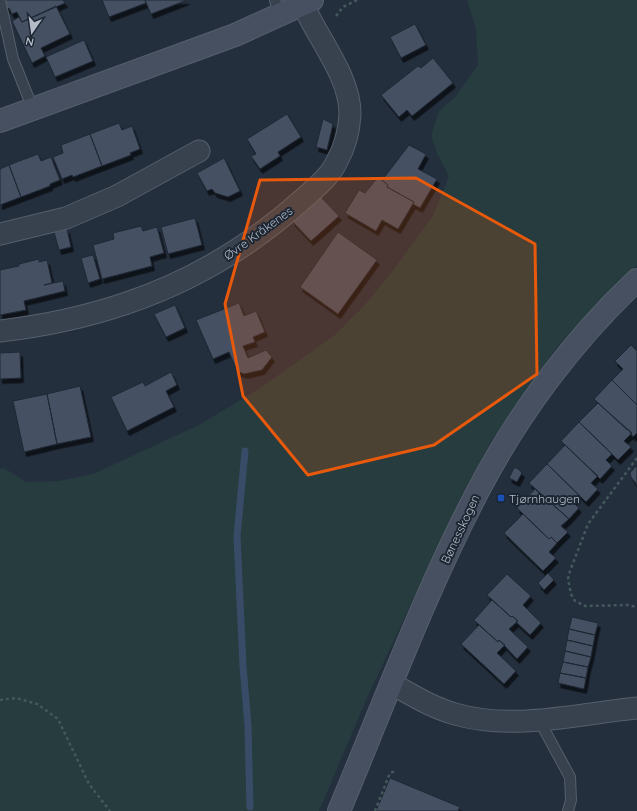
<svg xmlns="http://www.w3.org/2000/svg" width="637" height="811" viewBox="0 0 637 811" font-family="Quicksand,sans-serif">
	<defs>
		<filter id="shadow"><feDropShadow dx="2.5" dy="4.5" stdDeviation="0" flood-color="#0009"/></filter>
	</defs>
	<rect width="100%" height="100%" fill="#242f3e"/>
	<path fill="#263c3f" d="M467 0H637V265L557 347 491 442 464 491 367 698 319 811H0V469L4 468 26 482 59 481 93 474 199 425 259 389 335 335 365 305 389 276 433 216 449 176 437 153 431 136 439 111 455 97 478 65 476 29Z"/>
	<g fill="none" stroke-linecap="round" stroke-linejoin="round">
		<path stroke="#394c67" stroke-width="7" d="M245 451 237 536 243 666 248 726 250 807"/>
	</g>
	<path fill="#455162" stroke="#1f2835" filter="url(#shadow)" d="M2 0H63L65 3 22 22 17 12 12 14 9 8 7 9Z
		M102 0H145L146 3 109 17Z
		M145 0H187L151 14Z
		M56 6 70 34 41 48 45 56 32 63 12 21 19 17 22 22Z
		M415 24 426 45 401 58 390 37Z
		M84 40 93 61 55 77 46 57Z
		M433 58 453 83 412 116 407 110 399 117 381 95 418 66 421 68Z
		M287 114 301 137 278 152 280 156 260 169 251 156 256 154 247 139Z
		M323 119 333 124 327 150 316 147Z
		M119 123 122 130 132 126 140 149 130 153 131 155 102 166 90 134Z
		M90 134 102 166 73 177 72 175 62 179 53 157 63 153 61 145Z
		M409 145 426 154 418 169 437 179 420 208 413 204 414 202 387 187 388 185 378 177 383 179Z
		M38 154 41 161 51 157 60 180 50 184V186L21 197 9 165Z
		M224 158 240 191 228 197 215 193 212 189 207 191 197 173Z
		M9 165 21 197 0 205V169Z
		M378 177 388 185 387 187 414 202 398 229 382 220 376 231 345 213 359 190 365 193Z
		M319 195 339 216 311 241 292 221Z
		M195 218 202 245 168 254 161 227Z
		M141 226 143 231 157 227 164 253 150 257 152 266 102 279 93 245 114 239 113 233Z
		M67 229 71 247 59 250 54 232Z
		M338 232 377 260 338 314 300 287Z
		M93 255 100 279 88 283 81 258Z
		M39 259V262L47 260 52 283 44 285 63 281 65 291 24 301 26 310 0 315V270L19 266V264Z
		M239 303 244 316 256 311 265 332 253 337 255 342 243 346 248 358 266 350 272 357 262 370 244 374 237 371 229 352 213 359 196 320Z
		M175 305 185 328 166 337 154 314Z
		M631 345 637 351V405L612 380 623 369 615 361Z
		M20 352 21 378 0 379V353Z
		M171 372 177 385 166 391 174 407 127 431 111 397 143 382 145 386Z
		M612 380 637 405V433L633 437 628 429 627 430 594 399Z
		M80 386 91 437 57 444 47 394Z
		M47 394 57 444 24 452 13 401Z
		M598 403 632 433 624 441 631 447 618 460 579 422Z
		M579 422 612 454 606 460 612 466 600 479 561 441Z
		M565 445 598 476 591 483 598 489 586 502 547 464Z
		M547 464 579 495 573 502 579 508 569 519 529 483Z
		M636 466 637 467V485L631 477 630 473Z
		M514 468H517L522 473 517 482 509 478Z
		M535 489 569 519 561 526 568 532 557 543 551 537 549 539 517 508Z
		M523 514 549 539 551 537 557 543 549 552 556 558 543 571 504 533Z
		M548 573 554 580 544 590 538 583Z
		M507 574 531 596 523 605 541 623 530 635 516 622 518 621 512 616 511 617 487 595Z
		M492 600 511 617 512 616 518 621 509 629 528 647 517 659 499 640 498 642 474 620Z
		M572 617 598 623 595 635 569 629Z
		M479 625 498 642 499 640 505 645 497 653 516 671 504 684 461 644Z
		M569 629 595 635 593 646 567 640Z
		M567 640 593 646 591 657 565 651Z
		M565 651 591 657 588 667 563 662Z
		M563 662 588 667 586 678 560 673Z
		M560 673 586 678 584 689 558 683Z
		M390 778 460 807 458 811H376Z"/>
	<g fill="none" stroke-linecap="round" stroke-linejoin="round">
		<g stroke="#565f6c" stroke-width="12">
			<path id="lane" d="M0 0 13 59 33 109
				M275 0 279 16
				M539 720 570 777 571 800 568 811"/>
		</g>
		<g stroke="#565f6c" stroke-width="23">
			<path id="street" d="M0 234 66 218 117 196 199 151
				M0 331C43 326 86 317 127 303 192 281 252 245 303 199 315 188 330 177 337 161 345 147 349 131 350 115 351 77 317 38 303 4
				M392 684C412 695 433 708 455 714 514 731 577 714 637 708"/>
		</g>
		<g stroke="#565f6c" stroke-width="24">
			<path id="secondary" d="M0 121 235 35 312 0
				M339 811C384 704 424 594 478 491 518 414 573 340 637 280"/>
		</g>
		<path stroke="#44595c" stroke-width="2.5" stroke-dasharray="3 3" stroke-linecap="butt" d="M336 16 343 7 357 0
			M637 458 588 524 570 571 568 579 571 594 575 601 585 606 627 605 637 607
			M0 700 16 698 37 704 58 719 89 784 110 811
			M375 811 390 773 395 771"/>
		<use href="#lane" stroke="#38414e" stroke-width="10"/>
		<use href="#street" stroke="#38414e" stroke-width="21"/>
		<use href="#secondary" stroke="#465061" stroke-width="22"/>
	</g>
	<path fill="#e8590c" fill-opacity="0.2" stroke="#e8590c" stroke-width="3" stroke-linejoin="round" d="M416 178 535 244 537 374 434 445 308 475 243 396 225 304 260 180Z"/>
	<rect fill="#1a4fb4" stroke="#1d2633" stroke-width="1.5" x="497" y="494" width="8" height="8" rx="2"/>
	<g text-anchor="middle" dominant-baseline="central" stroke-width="4" stroke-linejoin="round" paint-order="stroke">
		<g font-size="12" fill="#b4bcc9" stroke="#1d2633">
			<text transform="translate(258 233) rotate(-36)">Øvre Kråkenes</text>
			<text transform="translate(460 529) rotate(-65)">Bønesskogen</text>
		</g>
		<g font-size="12" fill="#b4bcc9" stroke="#1d2633" text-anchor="start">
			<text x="509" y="498">Tjørnhaugen</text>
		</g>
	</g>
	<g transform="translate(32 32) rotate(193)" stroke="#1d2633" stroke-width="3" paint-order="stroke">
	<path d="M0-3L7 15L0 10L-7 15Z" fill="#b4bcc9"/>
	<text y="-6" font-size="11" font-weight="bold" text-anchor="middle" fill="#b4bcc9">N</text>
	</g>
</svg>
